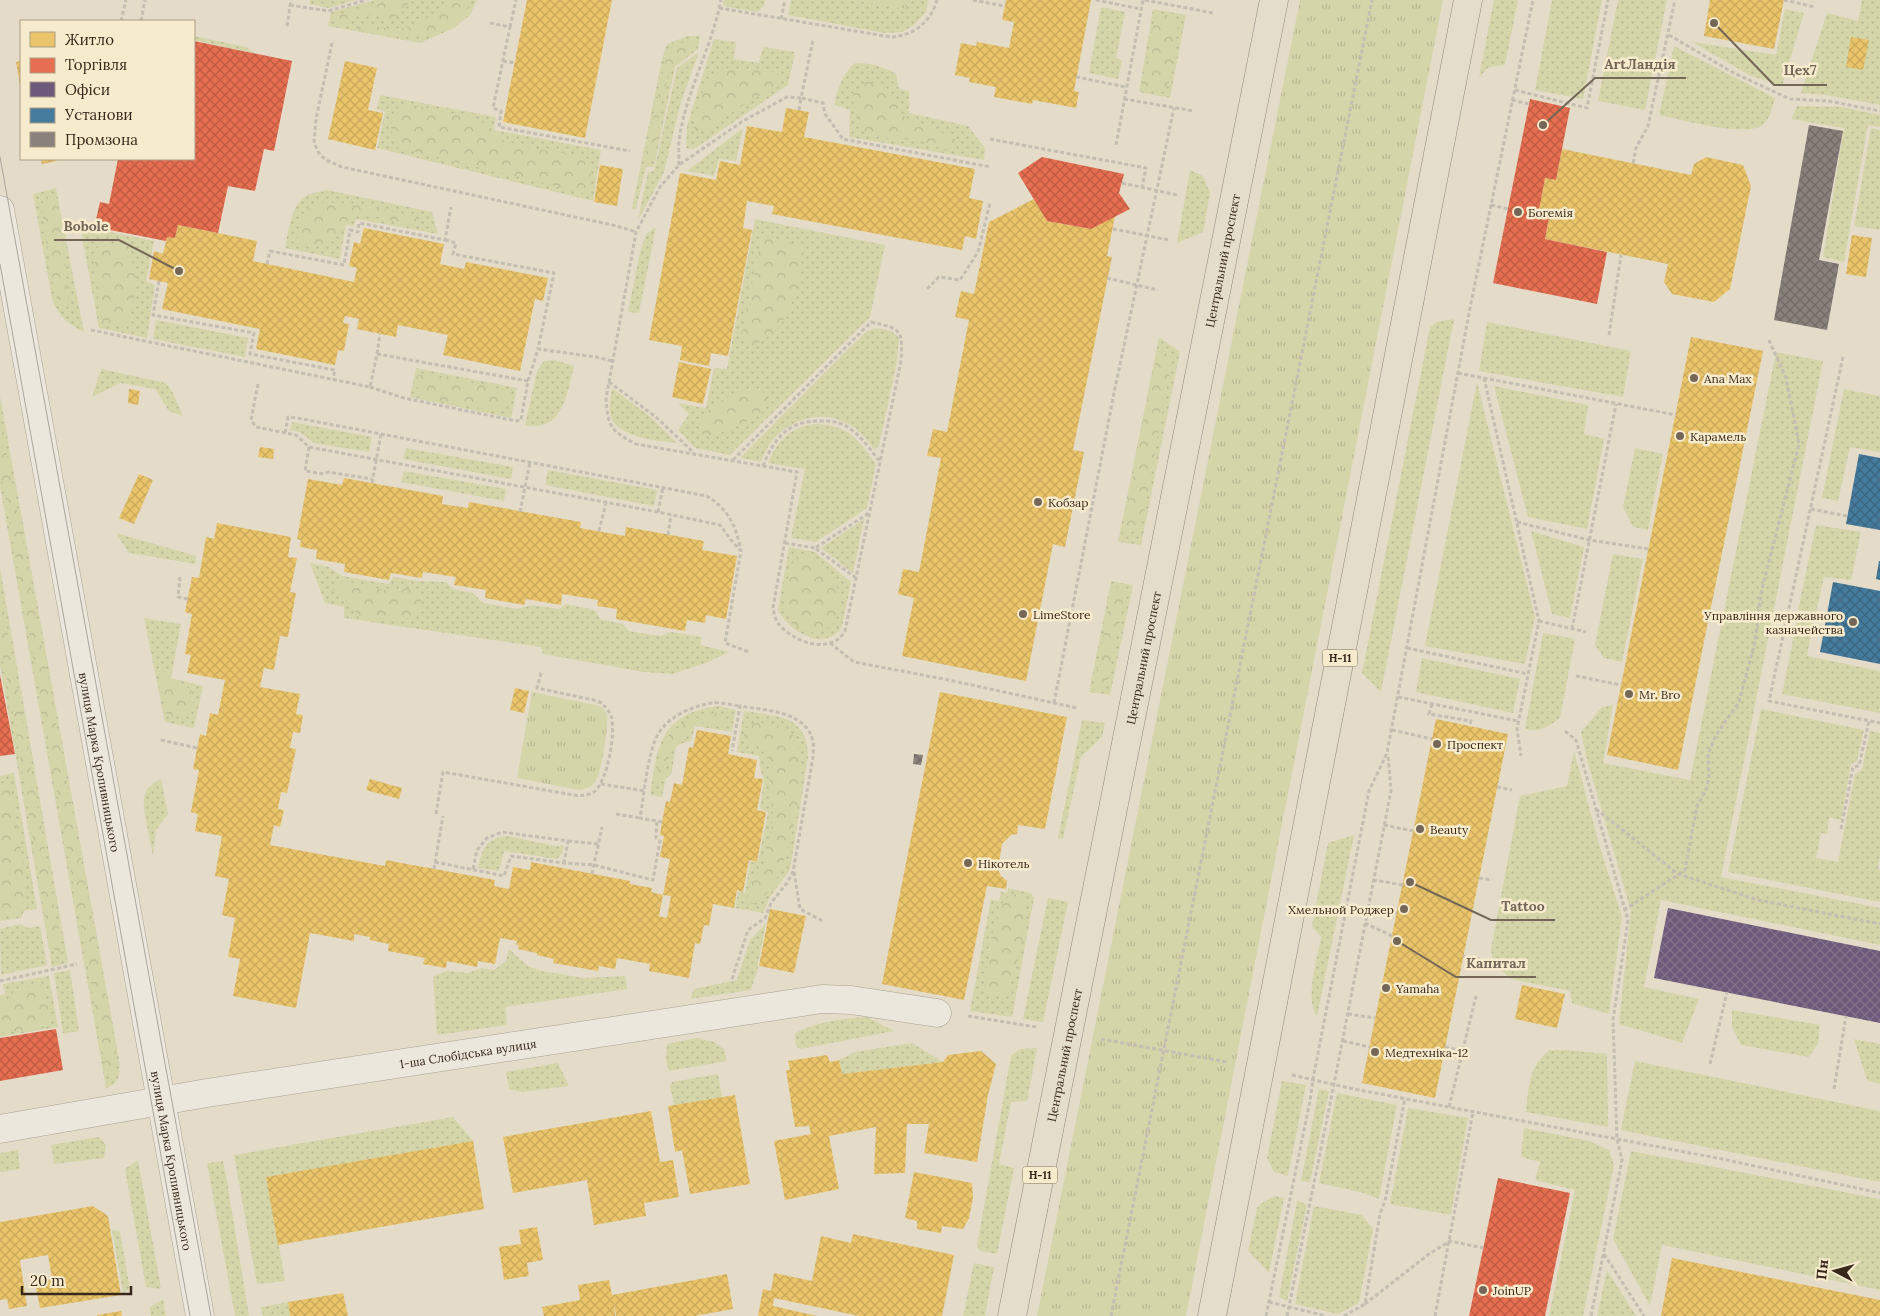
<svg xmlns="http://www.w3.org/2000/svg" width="1880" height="1316" viewBox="0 0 1880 1316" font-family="Lora,serif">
	<defs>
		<pattern id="grass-dots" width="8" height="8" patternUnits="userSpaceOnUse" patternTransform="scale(1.25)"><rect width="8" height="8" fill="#d5d5aa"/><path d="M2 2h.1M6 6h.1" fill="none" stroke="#b8b792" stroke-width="1.8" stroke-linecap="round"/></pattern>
		<pattern id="forest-crowns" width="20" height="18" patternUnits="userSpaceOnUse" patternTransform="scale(1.25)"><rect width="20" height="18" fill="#d5d5aa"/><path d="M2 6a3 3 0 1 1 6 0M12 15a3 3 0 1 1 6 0" fill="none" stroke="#b8b792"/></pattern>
		<pattern id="park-tufts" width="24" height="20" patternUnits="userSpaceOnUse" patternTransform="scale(1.25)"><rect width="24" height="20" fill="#d5d5aa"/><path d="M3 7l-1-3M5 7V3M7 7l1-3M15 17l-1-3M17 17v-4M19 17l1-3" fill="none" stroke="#b8b792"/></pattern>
		<pattern id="homes-cross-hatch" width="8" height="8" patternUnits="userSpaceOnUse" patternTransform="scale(1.25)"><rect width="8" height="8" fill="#e9c46a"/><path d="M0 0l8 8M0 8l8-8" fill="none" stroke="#c9a85b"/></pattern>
		<pattern id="shops-cross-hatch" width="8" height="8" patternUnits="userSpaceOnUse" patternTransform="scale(1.25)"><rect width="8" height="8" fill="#e76f51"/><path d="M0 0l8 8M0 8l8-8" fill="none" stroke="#bc5b42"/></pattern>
		<pattern id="offices-cross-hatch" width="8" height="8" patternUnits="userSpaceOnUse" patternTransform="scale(1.25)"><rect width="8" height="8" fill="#6d597a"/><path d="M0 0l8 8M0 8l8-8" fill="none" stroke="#82728a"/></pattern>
		<pattern id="public-cross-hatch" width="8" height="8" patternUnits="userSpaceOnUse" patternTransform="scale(1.25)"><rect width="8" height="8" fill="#457b9d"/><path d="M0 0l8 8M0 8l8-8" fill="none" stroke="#3b657f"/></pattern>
		<pattern id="industry-cross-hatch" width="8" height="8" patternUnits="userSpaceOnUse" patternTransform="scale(1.25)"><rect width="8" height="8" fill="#8a817c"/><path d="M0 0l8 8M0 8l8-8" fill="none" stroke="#726a65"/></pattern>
	</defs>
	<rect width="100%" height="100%" fill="#e4dcc9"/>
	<path fill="url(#grass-dots)" d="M310 0H356L329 8 309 4Z
		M375 0H477L470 15 454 28 420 43 328 26 331 12Z
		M724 0H765L764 6 757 12 723 6Z
		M791 0H853L906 9 907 0H928L926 12 913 26 902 32 885 33 788 15Z
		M1494 0H1518L1505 65 1489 67 1479 77Z
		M1552 0H1602L1583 99 1535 90Z
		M1618 0H1667L1645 110 1598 101Z
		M1862 0H1880V105L1826 95 1801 93 1827 13 1858 21Z
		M1101 7 1125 12 1116 58 1122 60 1118 79 1089 73Z
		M1153 9 1186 15 1170 98 1139 92Z
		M1785 9 1804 13 1782 86 1751 76 1692 42 1776 55Z
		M194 36 246 47 254 53 194 40Z
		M687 36H700L698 49 675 67 654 167H646L636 209H632L661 64 666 45Z
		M714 39 736 42 734 59 759 63 763 47 795 52 788 85 694 149 686 148 687 126Z
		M1674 46 1775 98C1772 108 1771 118 1762 125 1747 138 1679 119 1659 115Z
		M699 52 681 102 664 172 638 220 648 172 654 171 677 68Z
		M855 63C870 63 883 66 896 74L899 89 909 91V113L968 126 985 148 984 160 849 137 850 110 834 105C838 89 841 75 855 63Z
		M380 95 496 117 494 130 601 150 593 201 377 148 385 112 377 109Z
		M1797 106 1842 107 1880 115V127L1868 125 1844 262 1823 257 1844 128 1791 119Z
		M743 128 736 161 719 159 714 176 687 171Z
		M1871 128 1880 130V230L1854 226Z
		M1190 170 1203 176 1210 193 1203 232 1177 243Z
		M56 188 84 332C66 323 59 316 52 299L33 194Z
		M327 190 432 212 438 234 356 219 354 226 346 225 340 259 285 248C288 234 291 207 303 198 309 193 319 192 327 190Z
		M755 219 885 245 870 317 730 455 695 448 678 430 689 414 678 403 706 408 714 368 727 369Z
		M80 226 154 241 146 281 155 285 147 338 99 328Z
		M656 227 639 313 628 312 640 252 646 234Z
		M1454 319 1381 692 1362 673 1430 327 1437 322Z
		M156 320 248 338 245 357 153 339Z
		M1487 322 1631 351 1623 397 1479 371Z
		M873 329C884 328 892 330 899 338L896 366 879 446 874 450C850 409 802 406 772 441 767 447 764 455 761 462L740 458 846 351 866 332Z
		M1159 337 1180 352 1141 545 1118 542Z
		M1776 352 1823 361 1721 877 1880 908V945L1661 900 1644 987 1699 999 1682 1043 1619 1024 1631 911 1587 760 1581 732 1602 707 1613 705 1603 763 1690 780Z
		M555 360 574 366C567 394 563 433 525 425L537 371 544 361Z
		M416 368 517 388 511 418 410 397Z
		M101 369 166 383 173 393 183 416 169 411 155 389 120 383 92 397Z
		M1477 382 1535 617 1525 664 1425 646Z
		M1494 386 1588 405 1584 434 1604 439 1587 529 1528 517Z
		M612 388 652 418 677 443C658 440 613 439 610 412 609 405 611 396 612 388Z
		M1844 389 1880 396V452L1850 447 1838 501 1822 498Z
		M0 396 119 1059C120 1071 121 1084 106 1088L0 486Z
		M292 422 372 437 369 452 314 443 300 432 290 430Z
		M815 424C850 426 856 437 876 464L867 508 816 542 791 538 805 469 768 463C778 440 790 427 815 424Z
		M406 448 513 467 511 479 403 459Z
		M1635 448 1663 454 1648 530 1633 527 1623 507Z
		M548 470 657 490 654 506 545 485Z
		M404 471 506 489 504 501 401 482Z
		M864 519 853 573 821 548Z
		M1816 525 1861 532 1851 580 1824 577 1816 613 1798 610Z
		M1531 531 1584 547 1570 618 1552 614Z
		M116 533 196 556V564L129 553Z
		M789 547 815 552 851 582 842 627C825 653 788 631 778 610Z
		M1613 554 1643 559 1622 662 1604 658 1595 645Z
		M310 563 329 567 342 576 389 584 393 577 418 581 446 582 453 589 473 593 483 603 517 609 532 605 559 609 566 604 595 610 600 619 623 624 629 631 660 636 671 632 702 637 700 645 729 652 706 663 672 674 644 672 543 654 541 647 344 618V607L325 603Z
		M0 567 68 963 52 967 0 665Z
		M1111 581 1133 585 1110 695 1089 692Z
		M144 618 181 624 171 678 203 686 194 728 165 722Z
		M1797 620 1813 623 1807 656 1880 671V713L1782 694Z
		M1543 633 1575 639 1560 718C1546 728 1541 732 1525 729Z
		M1422 658 1520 679 1513 713 1416 692Z
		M719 706 736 710 732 732 695 726 691 741 680 744 676 747 671 775 666 778 662 797 650 795C657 746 660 713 719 706Z
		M1761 709 1864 730 1857 761 1851 764 1841 820 1829 817 1827 834 1821 833 1816 858 1838 862 1855 774 1862 769 1870 731 1880 733V856L1878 869 1880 870V902L1728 872Z
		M744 711C778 717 807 714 808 757L790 870 770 897 763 913 735 908 738 892 745 893 750 862H758L768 812 760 809 764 780 761 772 759 756 737 752Z
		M1082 720 1105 723 1102 737 1081 757 1063 839 1058 838Z
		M1574 751 1599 844 1622 917 1609 1014 1572 1003 1570 991 1511 979 1493 963 1491 949 1520 796 1567 786Z
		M14 773 37 909 24 911 21 918 0 921V776Z
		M161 779 168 814 156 830 153 855C151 843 142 808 144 799 145 789 152 783 161 779Z
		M1354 835 1317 1016C1304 1000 1318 957 1321 937L1312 926 1328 843Z
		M507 836 556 846 564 845C563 851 562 856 556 859L504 851 499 871 478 868C482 850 486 838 507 836Z
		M1008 888 1031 893 1034 898 1012 1017 970 1011 991 899 999 901 1001 892 1007 893Z
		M1048 898 1068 902 1043 1022 1023 1019Z
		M766 923 758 964C758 974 753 980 751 990L690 999 694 989 737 980 750 940Z
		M20 924 28 928 40 926 47 965 1 975 0 929Z
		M509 949 528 966 542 971 584 978 625 976 627 989 505 1007 507 1025 437 1035 433 976 448 971 468 973 481 968 494 970 506 961Z
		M70 970 79 1031 63 1034 54 973Z
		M49 976 58 1027 0 1037V995L5 994 3 984Z
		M1732 1010 1820 1025 1818 1044 1809 1057 1741 1045 1732 1027Z
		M867 1017 894 1031 800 1049 796 1046 795 1033C821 1021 839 1019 867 1017Z
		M696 1038 714 1042 724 1049 727 1061 669 1071 666 1061 667 1044Z
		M1854 1039 1880 1044V1084L1867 1080Z
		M912 1043 943 1062 842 1074 839 1060 855 1052Z
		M1037 1048 1027 1101 1011 1102 999 1164 1014 1168 997 1254 980 1251 977 1246 1011 1056 1020 1049Z
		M1549 1050H1568L1607 1054 1608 1127 1526 1112C1529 1086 1528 1068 1549 1050Z
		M1635 1061 1880 1111V1182L1621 1130Z
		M558 1063 569 1086 521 1092 509 1089 506 1072Z
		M718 1074 722 1097 674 1105 670 1086 672 1082Z
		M1282 1081 1306 1085 1288 1176 1274 1172 1267 1158Z
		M1319 1089 1329 1091 1310 1182 1301 1181Z
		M1337 1093 1397 1105 1379 1199 1364 1193 1319 1183Z
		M1408 1108 1468 1118 1451 1215 1390 1204Z
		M453 1117 473 1141 267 1177 285 1281 257 1284 234 1155Z
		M1524 1128 1589 1141 1609 1150 1614 1165 1583 1316H1549L1575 1190 1535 1180 1540 1162 1521 1157Z
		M99 1137 106 1145 104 1158 54 1164 51 1145Z
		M18 1150 20 1169 0 1172V1153Z
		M1631 1151 1880 1199V1290L1662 1245 1650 1306 1613 1239Z
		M138 1160 161 1289 146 1287 125 1169Z
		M223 1161 227 1181 249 1316H235L207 1163Z
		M1274 1196 1284 1198 1269 1273 1248 1251 1257 1208 1262 1203Z
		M1297 1201 1307 1204 1287 1301 1279 1297Z
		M1314 1206 1362 1215 1373 1229 1359 1303 1338 1314 1295 1304Z
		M112 1230 120 1231 130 1289 123 1293Z
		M974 1263 994 1267 985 1316H963Z
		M1607 1270 1636 1316H1597Z
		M163 1299 166 1316H151L150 1307Z
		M288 1302 290 1316H263L261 1307Z"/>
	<path fill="url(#forest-crowns)" d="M392 0H410L402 12 392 20C375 16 358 7 347 25L338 26 333 21 334 16Z
		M448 0H467L468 7C465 12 462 19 457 23 428 45 391 37 358 30L359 23C403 33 415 32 448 0Z
		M1159 12 1169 16 1178 26 1169 82 1163 92 1145 90 1142 87 1153 27Z
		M685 41H695C691 55 678 54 672 66 662 87 658 131 654 155L644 163 667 52Z
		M728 68 752 71 766 69 782 76 778 87C761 94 746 103 731 113 716 122 712 130 694 133 694 114 700 90 714 76 718 73 724 70 728 68Z
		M867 81 883 85 894 96 902 115 915 123 938 130 956 140 950 152 919 140 886 138 867 135 859 118 853 95Z
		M397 106H417L468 117 487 124 502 140 530 148 579 155 588 162 591 173 588 194 395 147 391 126Z
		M48 196 56 203 63 237 69 307 60 305 53 284 41 205Z
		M319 202 364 204 421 219 412 226 369 215 353 214 327 245 300 244 296 236 304 213Z
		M763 236 804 247C800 275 796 306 777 329 771 336 759 342 751 347L742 338C744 317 749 297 754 275 757 262 758 249 763 236Z
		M102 242 121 246 134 265 137 284 130 317 122 326 103 323 99 309 94 252Z
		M1164 351 1172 360 1143 518 1139 530 1122 533 1151 379 1157 356Z
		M429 373 507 391 511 395 504 409 490 410 423 398 417 387 418 375Z
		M746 390 763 392 768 400 762 413 742 424 713 436 699 434C700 429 700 422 702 418 709 405 733 394 746 390Z
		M0 416 117 1056 114 1074 107 1076 0 469Z
		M796 556C799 556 804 556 808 556 827 560 842 589 839 607 837 613 834 620 832 626L815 633C807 631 796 628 791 620 781 605 787 571 796 556Z
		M345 581 384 590 414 588 422 597 417 617 376 621 359 618 351 605 330 586Z
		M1121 586 1127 591 1105 690H1093L1112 589Z
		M0 587 51 885 61 952 52 948 48 938 15 724 0 644Z
		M162 667C174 689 178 679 192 691L194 711 173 718 165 713 160 675Z
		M716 713 725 719 723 725 698 722C689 728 687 731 681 739 679 743 674 744 672 747 663 759 669 775 655 783 658 771 659 756 663 744 668 728 700 716 716 713Z
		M756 722C768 724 783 724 792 734 813 757 791 852 777 878 772 889 764 896 756 905L746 899 756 873 765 863 771 841 773 813 769 793 770 768 763 746 744 742 745 729Z
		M4 783 11 788 27 886 23 904 13 915 0 916V784Z
		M1014 894 1023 896C1029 928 1018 964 1007 993L992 998 985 990C987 970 992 910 1007 898 1009 896 1012 895 1014 894Z
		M34 985 43 986 51 1013 50 1023 43 1028 0 1033V1000L9 999 14 991Z"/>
	<path fill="url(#park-tufts)" d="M853 0H907L906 9Z
		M1300 0H1443L1186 1316H1037Z
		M532 692 600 706C603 708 606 712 607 715 609 724 601 773 596 781 592 787 586 789 579 790L517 778Z"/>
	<path fill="url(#homes-cross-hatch)" d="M527 0H612L585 138 503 122Z
		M1006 0H1091L1074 91 1079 92 1076 108 1033 100 1032 104 994 97 996 87 969 82 970 78 955 75 961 43 976 46 977 42 1009 48 1014 22 1002 20Z
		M1710 0H1784L1774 49 1704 36Z
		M1851 37 1869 40 1863 70 1846 67Z
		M21 61V85H20L16 62Z
		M345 61 377 68 368 110 383 113 375 150 328 139Z
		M786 108 809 112 804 137 975 169 969 198 983 201 976 239 965 236 962 250 772 214 774 206 747 201 743 228 752 230 728 356 711 353 709 366 680 360 682 346 649 340 680 173 716 180 720 161 740 165 747 126 782 132Z
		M1562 149 1691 175 1694 164 1706 157 1743 165 1751 186 1730 289 1714 302 1672 294 1664 282 1668 264 1545 239 1550 212 1539 210 1545 178 1556 180Z
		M41 159H56L57 161 42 164Z
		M600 165 623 169 617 206 594 202Z
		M1034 199 1047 221 1091 229 1115 216 1107 256 1112 257 1073 450 1084 452 1065 547 1053 544 1026 681 902 656 914 598 898 594 903 569 919 572 941 458 927 456 933 429 947 432 969 320 955 317 961 291 974 294 989 222Z
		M178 225 257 241 253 261 354 282 357 268 349 266 354 242 360 244 364 228 444 244 440 264 464 269 466 262 548 278 543 301 535 299 520 371 443 355 448 335 398 325 396 337 357 329 359 319 345 316 343 323 349 324 344 351 338 350 335 365 256 349 260 329 162 309 168 283 149 279 154 251 163 254 167 237 175 238Z
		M1852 235 1872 238 1866 277 1846 274Z
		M1691 337 1763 351 1678 770 1607 755Z
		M679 362 711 369 703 404 672 397Z
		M129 389 140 391 138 405 128 403Z
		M260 447 274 449 273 459 258 457Z
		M139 474 153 480 134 524 119 518Z
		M344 478 443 496 442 504 468 508 469 502 581 522 580 528 625 536 626 527 704 541 702 550 737 556 726 619 706 615 705 623 687 620 685 631 616 619 617 609 597 606 598 600 562 594 561 605 526 599 524 605 485 598 486 590 454 585 456 577 423 572 422 578 391 573 389 580 344 572 345 564 316 559 317 550 300 547 301 540 297 539 308 479 342 485Z
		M217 523 291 537 288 557 297 558 290 592 296 593 288 637 280 636 274 670 264 668 260 687 300 694 296 714 303 715 300 733 293 732 290 748 296 749 287 793 281 792 278 809 284 810 280 827 274 825 270 845 385 866 386 860 407 864 495 880 494 886 509 889 513 867 530 870 531 862 630 881V884L652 888 651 892 663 895 659 916 667 918 671 896 663 895 670 859 660 857 664 836 660 835 662 822 666 801 670 802 674 783 682 785 689 747 693 748 697 730 731 736 728 754 757 760 754 778 763 779 757 810 766 812 757 862 749 860 743 892 737 890 734 908 713 904 709 926 704 925 700 944 695 943 689 978 649 971 650 964 617 958 615 969 599 966 598 971 553 963 554 959 537 955V953L518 949 519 945H516L517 941 500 938 495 964 478 961 477 967 447 961 446 968 423 964 425 958 388 951 389 944 370 940V937L354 934V941L310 933 296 1008 233 996 240 959 228 957 235 918 222 915 229 879 215 876 222 836 195 831 198 814 191 812 199 770 193 769 200 734 206 736 210 713 218 715 225 680 187 673 191 655 185 654 192 614 185 612 192 577 199 578 206 537 214 539Z
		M515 688 529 691 524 713 510 710Z
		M940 692 1067 717 1045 829 1018 825 1017 834 1011 835 1002 844 998 869 1001 876 1007 881 1006 889 987 886 964 1000 882 984Z
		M1436 719 1508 734 1435 1098 1362 1083Z
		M370 779 402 788 399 799 366 790Z
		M770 909 806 916 794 973 759 966Z
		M1522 985 1565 994 1557 1028 1515 1019Z
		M981 1051 996 1064 988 1095 977 1162 924 1153 929 1124H907L905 1173 874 1174 876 1127 829 1136 839 1189 785 1200 774 1141 811 1134 809 1126 795 1127 786 1070H790L788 1061 827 1055 830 1062 839 1060 842 1074 943 1062 948 1055Z
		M735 1095 750 1184 690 1194 682 1150 675 1152 668 1106Z
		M651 1111 660 1162 673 1160 679 1197 644 1203 646 1216 594 1225 587 1180 513 1193 503 1137Z
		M473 1141 484 1209 278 1245 266 1177Z
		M914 1172 972 1183 973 1198 969 1218 963 1229 942 1226 941 1233 917 1229V1221L905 1218Z
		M93 1206 108 1216 121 1295 40 1308 35 1282 52 1279 48 1255 20 1260 27 1306 9 1309 7 1299 0 1300V1222Z
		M537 1227 543 1260 527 1263 529 1276 504 1280 499 1247 521 1244 519 1230Z
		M853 1234 954 1255 942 1316H859L774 1298 773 1306 817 1316H758L763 1289 771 1291 774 1273 812 1281 821 1236 851 1243Z
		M1672 1258 1880 1300V1316H1661Z
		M727 1274 733 1309 695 1316H616L614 1302 615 1316H544L542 1307 580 1300 578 1285 609 1280 612 1295Z
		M343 1293 348 1316H290L288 1302Z
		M121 1311 122 1316H97V1315Z"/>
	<path fill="url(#shops-cross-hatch)" d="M194 41 292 61 274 151 264 149 255 191 228 186 218 233 178 225 175 238 167 237 166 241 105 229 106 226 95 224 100 202 109 204 118 159H194Z
		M1530 99 1570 108 1556 180 1545 178 1539 210 1550 212 1545 239 1607 252 1597 304 1493 283Z
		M1042 157 1124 174 1119 193 1130 209 1091 229 1047 221 1018 173Z
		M0 675 15 754 0 756Z
		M56 1029 63 1070 0 1081V1038Z
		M1498 1178 1570 1193 1545 1316H1469Z"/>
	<path fill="url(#offices-cross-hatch)" d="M1668 908 1880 951V1023L1654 978Z"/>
	<path fill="url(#public-cross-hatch)" d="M1859 454 1880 458V530L1846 524Z
		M1879 561H1880V580L1876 579Z
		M1833 582 1880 591V664L1820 652Z"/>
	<path fill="url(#industry-cross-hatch)" d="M1809 125 1843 131 1819 260 1839 264 1827 330 1774 320Z
		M914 754 923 755 921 765 913 764Z"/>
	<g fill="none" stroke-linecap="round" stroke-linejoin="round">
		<g stroke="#a9a093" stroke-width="29">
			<g id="minor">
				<path id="s1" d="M0 210 200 1316"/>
				<path id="s2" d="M0 1129 207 1093 822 999 851 1000 937 1013"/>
			</g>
		</g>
		<g stroke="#8e867a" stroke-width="29">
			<g id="major">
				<path id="s3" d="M1012 1316 1274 0"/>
				<path d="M1212 1316 1468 0"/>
			</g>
		</g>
		<path stroke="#c4bdb2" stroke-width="3" stroke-dasharray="4 2.5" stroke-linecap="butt" d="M973 0 1004 6
			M1096 0 1141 9
			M1145 0 1213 13
			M1784 0 1815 7
			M290 5 328 11 366 0
			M719 8 891 37C913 36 931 22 937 0
			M781 19 785 0
			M121 21 126 0
			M141 21 145 0
			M490 23 510 27 493 108 501 111 499 127 630 151
			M287 26 291 0
			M510 27 516 0
			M1669 35 1732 72 1790 99 1829 101 1880 111
			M332 43 316 119 314 143 320 155 328 161 342 167 617 226 636 232
			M503 61 515 63
			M1076 77 1126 87
			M1515 90 1587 108 1608 0
			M1124 99 1194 111
			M1512 100 1529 104
			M799 110 801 98 823 103 825 114 843 139 991 167
			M990 139 1146 168 1142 187
			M1116 145 1143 0
			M1633 163 1636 148 1648 126 1675 0
			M679 165C679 155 678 144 680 134 688 88 712 46 721 0
			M1122 183 1177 195
			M1491 205 1508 209
			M1113 229 1169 240
			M445 240 456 243 453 254 554 273 538 349
			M267 264 270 251 344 265 350 230 358 232 359 223 445 240 451 207
			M1107 278 1158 290
			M159 281 153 315 254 333 250 354 335 370 333 379
			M927 289 939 277 960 280 978 252 990 203
			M91 330 370 387 377 354 528 381
			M1609 335 1621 255
			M377 354 380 334
			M1843 357 1769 701 1880 723
			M1458 373 1676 415
			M1484 378 1539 621 1517 729 1521 756
			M609 382 656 417 694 453
			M258 384 251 420 256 427 296 435 309 447 658 512 720 525 731 540 741 551 725 643 749 652
			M370 387 404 398 516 421 521 420 528 381 538 349 596 357 612 361
			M285 433 288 417 297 418 707 496C729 510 736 526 741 551
			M309 447 305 471 324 474 328 472 372 479
			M733 460 871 322C901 329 903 329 901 361L845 631C831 656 792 642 778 623 775 619 774 613 773 608L797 472 636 444C611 431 608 427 606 399L636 232 660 187 679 165 743 121 787 97 801 98 813 40
			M763 466C774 439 787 421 819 421 827 421 834 421 842 424 858 431 870 449 880 462
			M372 483 381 434
			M1811 509 1847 516
			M520 512 530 462
			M658 512 663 487
			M1517 522 1589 540 1649 549
			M599 531 606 503
			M668 535 671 515
			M785 543 815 548
			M180 577 178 597 188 599
			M856 578 815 548 869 513
			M1539 621 1586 632
			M1572 629 1616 404
			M830 643 854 662 949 680 1077 708
			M1407 648 1528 674
			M1576 676 1621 685
			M1398 697 1518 721
			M1054 703 1114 393 1174 108
			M1432 704 1429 714 1471 721 1469 726
			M1392 730 1432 739
			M1565 731 1576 740 1628 920 1613 1020 1617 1139 1622 1160 1591 1316
			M161 740 197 748
			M601 784 645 791
			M1497 787 1512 790
			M1596 809 1678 874 1758 900 1880 924
			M436 814 443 772 579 796C584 795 590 795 594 792 608 780 616 733 611 716 608 709 604 705 598 701L537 688 541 673
			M616 814 640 818
			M662 822 640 818C644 795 647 759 656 738 666 717 691 706 713 703 721 702 732 705 740 706
			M1384 825 1413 831
			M1841 829 1853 767 1859 766 1869 721
			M568 841 598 844
			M435 862 504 876 511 856 564 863 594 865 653 880 660 841 656 838 657 821
			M434 869 443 816
			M473 869 477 850 487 838 502 832 568 841 564 863
			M794 872 800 909 823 921
			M592 874 602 827
			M1479 878 1492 880
			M1373 880 1403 885
			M1368 909 1397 913
			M1624 910 1685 870 1697 806 1706 790 1709 778 1708 754 1716 735 1739 702 1755 642 1761 593 1799 444 1786 378 1768 338
			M1365 923 1392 936
			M1463 956 1480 959
			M732 979 748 930 765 918 771 903 787 883 793 872 813 757C813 752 814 746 813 741 805 710 766 711 740 706L732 751
			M0 981 77 964
			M1348 1014 1375 1018
			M968 1016 1036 1027
			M1101 1039 1227 1062
			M1343 1041 1370 1047
			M1445 1047 1463 1051
			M1710 1064 1727 992
			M1292 1075 1349 1088 1722 1159 1880 1193
			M1834 1089 1846 1016
			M1449 1107 1476 996
			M1604 1254 1644 1316
			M1269 1302 1326 1316
			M1365 1304 1429 1254 1450 1241 1483 1248
			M1111 1316 1372 0
			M1266 1316 1310 1101 1313 1079 1369 791 1387 753 1470 308 1533 0
			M1287 1316 1334 1084 1391 791 1388 754
			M1344 1316 1365 1304 1380 1214 1385 1201 1405 1098
			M1435 1316 1473 1112"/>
		<use href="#minor" stroke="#ece7dc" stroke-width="28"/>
		<use href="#major" stroke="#e4ddcc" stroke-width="28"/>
		<path stroke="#aba69c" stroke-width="1" d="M0 157 211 1316
			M0 264 190 1316"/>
	</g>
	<g fill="#746758" stroke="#f7ebcd" stroke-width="2">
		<circle cx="1518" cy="212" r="5"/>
		<circle cx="1694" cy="378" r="5"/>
		<circle cx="1680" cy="436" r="5"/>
		<circle cx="1038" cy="502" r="5"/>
		<circle cx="1023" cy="614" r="5"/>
		<circle cx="1853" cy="622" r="5"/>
		<circle cx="1629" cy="694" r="5"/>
		<circle cx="1437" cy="744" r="5"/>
		<circle cx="1420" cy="829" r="5"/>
		<circle cx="968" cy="863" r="5"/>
		<circle cx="1404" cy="909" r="5"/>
		<circle cx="1386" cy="988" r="5"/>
		<circle cx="1375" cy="1052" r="5"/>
		<circle cx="1483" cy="1290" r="5"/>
	</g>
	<g text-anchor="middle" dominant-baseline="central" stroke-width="5" stroke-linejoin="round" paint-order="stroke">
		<g fill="#f7ebcd" stroke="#716250" stroke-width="1">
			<rect x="1322.5" y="649.5" width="35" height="17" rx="4"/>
			<rect x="1022.5" y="1166.5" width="35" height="17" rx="4"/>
		</g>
		<g font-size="11" font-weight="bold" fill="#38281b">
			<text x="1340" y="658">Н-11</text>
			<text x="1040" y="1175">Н-11</text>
		</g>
		<g font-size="12" fill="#38281b" stroke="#f7ebcd" text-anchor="start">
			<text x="1528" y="212">Богемія</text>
			<text x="1704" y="378">Ana Max</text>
			<text x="1690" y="436">Карамель</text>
			<text x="1048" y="502">Кобзар</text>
			<text x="1033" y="614">LimeStore</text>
			<text x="1843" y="615" text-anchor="end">Управління державного<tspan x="1843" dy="14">казначейства</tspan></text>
			<text x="1639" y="694">Mr. Bro</text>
			<text x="1447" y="744">Проспект</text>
			<text x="1430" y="829">Beauty</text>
			<text x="978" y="863">Нікотель</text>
			<text x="1394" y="909" text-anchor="end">Хмельной Роджер</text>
			<text x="1396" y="988">Yamaha</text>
			<text x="1385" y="1052">Медтехніка-12</text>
			<text x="1493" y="1290">JoinUP</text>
		</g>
		<g font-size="12" fill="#38281b" stroke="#f7ebcd">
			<text stroke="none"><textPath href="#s3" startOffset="1076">Центральний проспект</textPath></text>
			<text stroke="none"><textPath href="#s3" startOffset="671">Центральний проспект</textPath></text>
			<text stroke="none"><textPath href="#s1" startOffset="561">вулиця Марка Кропивницького</textPath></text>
			<text stroke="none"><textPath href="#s2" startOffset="474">1-ша Слобідська вулиця</textPath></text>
			<text stroke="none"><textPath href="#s3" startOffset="266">Центральний проспект</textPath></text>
			<text stroke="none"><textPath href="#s1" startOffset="966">вулиця Марка Кропивницького</textPath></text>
		</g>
	</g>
	<path fill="none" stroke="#746758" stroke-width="2" d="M1543 125L1595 78H1686M1714 23L1774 85H1827M179 271L119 240H54M1410 882L1491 920H1555M1397 941L1456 977H1536"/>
	<g fill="#746758" stroke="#f7ebcd" stroke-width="2">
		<circle cx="1543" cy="125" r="5"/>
		<circle cx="1714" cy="23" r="5"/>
		<circle cx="179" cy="271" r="5"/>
		<circle cx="1410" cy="882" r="5"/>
		<circle cx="1397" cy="941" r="5"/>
	</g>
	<g font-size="14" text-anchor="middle" font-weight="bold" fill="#746758" stroke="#f7ebcd" stroke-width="5" stroke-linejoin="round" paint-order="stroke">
		<text x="1640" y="69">ArtЛандія</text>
		<text x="1800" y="75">Цех7</text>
		<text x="86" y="231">Bobole</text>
		<text x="1523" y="911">Tattoo</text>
		<text x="1496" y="968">Капитал</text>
	</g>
	<rect x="20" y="20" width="175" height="140" fill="#f7ebcd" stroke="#ab9d86"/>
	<rect x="30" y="32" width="25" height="15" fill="#e9c46a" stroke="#ab9d86"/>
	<text x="65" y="45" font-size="15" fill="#38281b">Житло</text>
	<rect x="30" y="58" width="25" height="15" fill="#e76f51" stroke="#ab9d86"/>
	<text x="65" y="70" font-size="15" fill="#38281b">Торгівля</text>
	<rect x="30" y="82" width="25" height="15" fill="#6d597a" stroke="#ab9d86"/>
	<text x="65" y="95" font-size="15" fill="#38281b">Офіси</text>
	<rect x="30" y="108" width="25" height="15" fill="#457b9d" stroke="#ab9d86"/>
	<text x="65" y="120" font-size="15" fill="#38281b">Установи</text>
	<rect x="30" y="132" width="25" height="15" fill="#8a817c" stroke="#ab9d86"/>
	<text x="65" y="145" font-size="15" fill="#38281b">Промзона</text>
	<g transform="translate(1835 1271) rotate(276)" stroke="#f7ebcd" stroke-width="4" paint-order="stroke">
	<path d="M0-4L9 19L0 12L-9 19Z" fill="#38281b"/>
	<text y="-8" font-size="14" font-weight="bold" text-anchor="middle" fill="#38281b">Пн</text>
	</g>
	<path d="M22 1286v8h109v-8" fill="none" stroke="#38281b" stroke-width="2.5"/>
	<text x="30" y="1286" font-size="15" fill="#38281b" stroke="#f7ebcd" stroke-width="4" paint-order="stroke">20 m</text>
</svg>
